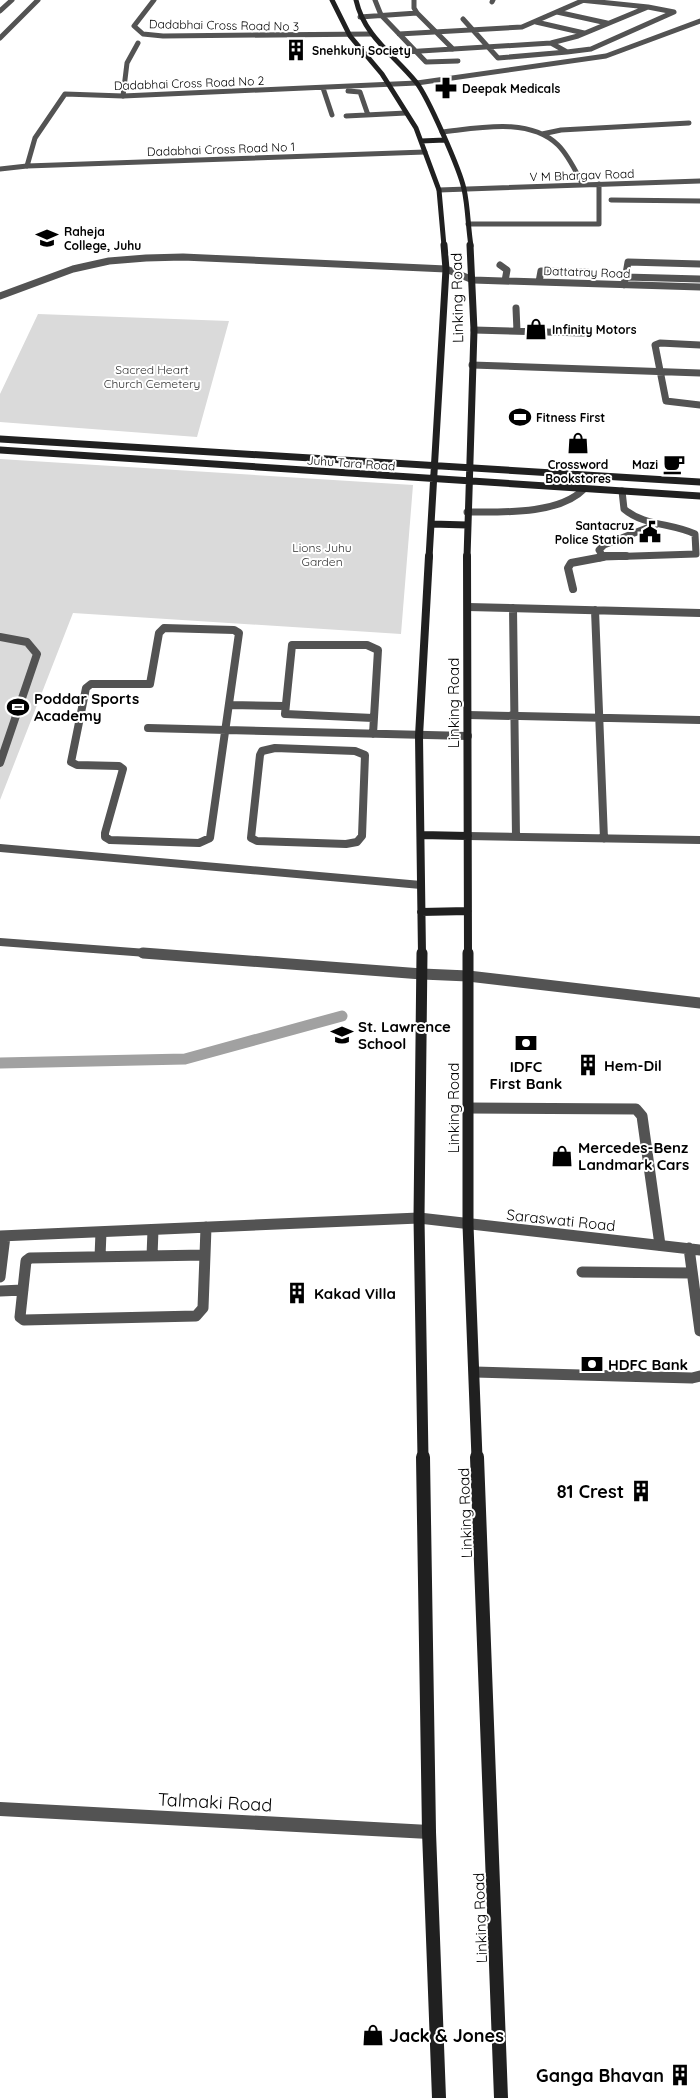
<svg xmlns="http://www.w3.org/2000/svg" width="700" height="2098" viewBox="0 0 700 2098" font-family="Quicksand,sans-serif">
	<rect width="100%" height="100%" fill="#fff"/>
	<path fill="#dadada" d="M38 314 229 321 197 437 0 422V394Z
		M0 459 413 485 401 634 73 613 0 800Z"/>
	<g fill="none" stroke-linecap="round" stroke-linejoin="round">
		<path stroke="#a1a1a1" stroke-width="11" d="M0 1063 185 1059 342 1016"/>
		<path stroke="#535353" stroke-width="5" d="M123 96 127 63 138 43
			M0 169 27 166"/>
		<path stroke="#535353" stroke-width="7" d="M516 308 517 331
			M474 330 584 333
			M622 491 624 509C644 526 672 523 695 534L696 554 603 557 599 550 604 545 657 524
			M467 512C501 512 559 515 584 489
			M599 558 603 557"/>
		<path stroke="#535353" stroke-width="8" d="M603 556H626
			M573 589 568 568 571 563 603 557
			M0 637 27 642 37 654 0 763
			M0 848 421 885
			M0 942 160 954"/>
		<path stroke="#535353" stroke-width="11" d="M143 953 422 974
			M468 1108 636 1109 642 1116 660 1245"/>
		<path stroke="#535353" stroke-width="5" d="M154 0 134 26 143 34 163 36 371 34
			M375 0 381 15 426 62 458 61
			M414 0V8L417 13 453 49
			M492 2 493 0
			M557 12 607 23
			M360 17 417 13
			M463 19 498 58 567 52
			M536 22 584 33
			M399 34 522 27 584 0
			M551 43 567 52 591 49 674 12 648 7
			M388 53 551 43 578 36 648 7 580 0
			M323 88 332 115
			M348 91 360 92 368 115
			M346 116 406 113
			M442 132C479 128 529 117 558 145 569 156 576 172 583 185
			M542 134 561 130 689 123
			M425 152 27 166 35 138 65 94 123 96 417 83 606 56 700 21
			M439 190 700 181
			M611 200 700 201
			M468 224H599V184"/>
		<path stroke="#535353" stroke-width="7" d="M500 265 507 270 505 281
			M625 277 700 279
			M539 282 541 271 587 272
			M624 285 628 262 700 264
			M0 296 73 269 109 261 146 258 183 257 446 269 473 280 700 287
			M700 345 660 343 655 345 666 401 700 405
			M472 365 700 373"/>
		<path stroke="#535353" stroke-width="8" d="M468 607 700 613
			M513 608 516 837
			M595 610 604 839
			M164 628 234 630 239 633 210 838 199 843 110 840 105 837V833L123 769 119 766 77 765 71 762 86 688 91 684H150L159 633Z
			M229 705 284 706
			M468 715 700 720
			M373 718 285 714 292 645H367L378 650 373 734
			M148 728 468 736
			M275 748 355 751 365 755 362 836 357 842 346 844 257 841 251 838 260 755 262 751Z
			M468 836 700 840"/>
		<path stroke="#535353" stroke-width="11" d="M422 974 468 976 700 1003
			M0 1236 419 1218 700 1250
			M689 1248 700 1331
			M205 1255 203 1308 196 1316 24 1320 20 1317 26 1261 30 1258Z
			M205 1255 206 1227
			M152 1256 153 1230
			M100 1257 101 1232
			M582 1272 692 1273
			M0 1277 5 1236
			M0 1291 23 1290
			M475 1372 692 1378 700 1376"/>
		<path stroke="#535353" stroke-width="14" d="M0 1809 429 1832"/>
		<path stroke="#535353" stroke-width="5" d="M0 11 12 0
			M0 38 38 0"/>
		<path stroke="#202020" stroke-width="5" d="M332 0 350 36 382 74 416 128 439 190 444 246
			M356 0C364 36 393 54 416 82 428 97 460 170 464 189 468 207 468 227 471 246
			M421 141 445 140"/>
		<path stroke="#202020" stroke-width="7" d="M0 439 700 482
			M0 450 700 496
			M432 524 467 525
			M429 558 446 269 444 245
			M467 558 474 330 470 245"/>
		<path stroke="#202020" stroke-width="8" d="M467 556 468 954
			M421 835 468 836
			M421 912 468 911
			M422 954 419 736 429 556"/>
		<path stroke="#202020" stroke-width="11" d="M422 953 419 1218 423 1458
			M468 953V1225L477 1458"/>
		<path stroke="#202020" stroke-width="14" d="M423 1457 429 1832 439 2098
			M477 1457 501 2098"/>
	</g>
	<defs>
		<g id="building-bare" transform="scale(1.725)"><path d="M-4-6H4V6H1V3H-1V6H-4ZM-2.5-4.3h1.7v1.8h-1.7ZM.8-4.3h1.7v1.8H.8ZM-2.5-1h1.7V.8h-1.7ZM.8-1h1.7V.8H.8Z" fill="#000" stroke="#fff" stroke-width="2.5" paint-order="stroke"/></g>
		<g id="pharmacy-bare" transform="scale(1.725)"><path d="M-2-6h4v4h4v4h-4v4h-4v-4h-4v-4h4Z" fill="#000" stroke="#fff" stroke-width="2.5" paint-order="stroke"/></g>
		<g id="university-bare" transform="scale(1.725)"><path d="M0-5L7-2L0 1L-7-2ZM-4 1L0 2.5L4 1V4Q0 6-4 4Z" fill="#000" stroke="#fff" stroke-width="2.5" paint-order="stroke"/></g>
		<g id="shop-bare" transform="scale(1.725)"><path d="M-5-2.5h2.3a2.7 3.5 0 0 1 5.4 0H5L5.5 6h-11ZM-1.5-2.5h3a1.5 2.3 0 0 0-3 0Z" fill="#000" stroke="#fff" stroke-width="2.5" paint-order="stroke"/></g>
		<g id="stadium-bare" transform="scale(1.725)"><path d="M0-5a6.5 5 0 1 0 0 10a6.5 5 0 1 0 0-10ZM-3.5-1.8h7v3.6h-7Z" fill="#000" stroke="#fff" stroke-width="2.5" paint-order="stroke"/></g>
		<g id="cafe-bare" transform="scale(1.725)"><path d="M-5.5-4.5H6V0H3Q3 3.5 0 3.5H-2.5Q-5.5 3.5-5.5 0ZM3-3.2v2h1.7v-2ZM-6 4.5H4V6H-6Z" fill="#000" stroke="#fff" stroke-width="2.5" paint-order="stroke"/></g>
		<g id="civic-bare" transform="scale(1.725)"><path d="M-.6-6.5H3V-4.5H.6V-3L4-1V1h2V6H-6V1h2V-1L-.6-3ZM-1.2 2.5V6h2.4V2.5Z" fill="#000" stroke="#fff" stroke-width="2.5" paint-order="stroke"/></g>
		<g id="school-bare" transform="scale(1.725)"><path d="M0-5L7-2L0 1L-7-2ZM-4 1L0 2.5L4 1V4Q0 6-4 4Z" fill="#000" stroke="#fff" stroke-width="2.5" paint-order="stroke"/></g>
		<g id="bank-bare" transform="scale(1.725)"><path d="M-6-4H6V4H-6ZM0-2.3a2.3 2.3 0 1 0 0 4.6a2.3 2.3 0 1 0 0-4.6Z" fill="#000" stroke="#fff" stroke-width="2.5" paint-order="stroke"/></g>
	</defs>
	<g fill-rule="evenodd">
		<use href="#building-bare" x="296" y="50"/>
		<use href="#pharmacy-bare" x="446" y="88"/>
		<use href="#university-bare" x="47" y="238"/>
		<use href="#shop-bare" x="536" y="329"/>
		<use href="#stadium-bare" x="520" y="417"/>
		<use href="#shop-bare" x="578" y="443"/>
		<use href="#cafe-bare" x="674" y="464"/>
		<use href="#civic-bare" x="650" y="532"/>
		<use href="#stadium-bare" x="18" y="707"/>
		<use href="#school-bare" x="342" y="1035"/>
		<use href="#bank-bare" x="526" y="1043"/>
		<use href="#building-bare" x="588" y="1065"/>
		<use href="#shop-bare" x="562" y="1156"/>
		<use href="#building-bare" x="297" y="1293"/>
		<use href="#bank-bare" x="592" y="1364"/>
		<use href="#building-bare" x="641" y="1491"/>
		<use href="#shop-bare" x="373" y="2035"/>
		<use href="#building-bare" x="680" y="2075"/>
	</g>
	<g text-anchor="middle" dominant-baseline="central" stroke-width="4" stroke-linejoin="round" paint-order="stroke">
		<g font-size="12" fill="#000" stroke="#fff">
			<text transform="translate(224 25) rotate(1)">Dadabhai Cross Road No 3</text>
			<text transform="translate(189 83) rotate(-2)">Dadabhai Cross Road No 2</text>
			<text transform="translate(221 149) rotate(-2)">Dadabhai Cross Road No 1</text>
			<text transform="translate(582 175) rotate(-2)">V M Bhargav Road</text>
			<text transform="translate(587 272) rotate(2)">Dattatray Road</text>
			<text transform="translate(351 463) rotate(4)">Juhu Tara Road</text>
		</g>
		<g font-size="12" font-weight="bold" fill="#000" stroke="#fff" text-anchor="start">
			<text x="312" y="50">Snehkunj Society</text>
			<text x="462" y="88">Deepak Medicals</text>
			<text x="64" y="231">Raheja<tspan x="64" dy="14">College, Juhu</tspan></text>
			<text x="552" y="329">Infinity Motors</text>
			<text x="536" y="417">Fitness First</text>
			<text x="578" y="464" text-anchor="middle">Crossword<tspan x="578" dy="14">Bookstores</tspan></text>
			<text x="658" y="464" text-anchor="end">Mazi</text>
			<text x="634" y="525" text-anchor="end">Santacruz<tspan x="634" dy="14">Police Station</tspan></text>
		</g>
		<g font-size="12" fill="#313131" stroke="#fff">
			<text x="152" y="369">Sacred Heart<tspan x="152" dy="14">Church Cemetery</tspan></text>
			<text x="322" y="547">Lions Juhu<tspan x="322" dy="14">Garden</tspan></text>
		</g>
		<g font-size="15" fill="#000" stroke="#fff">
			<text transform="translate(457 298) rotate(-91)">Linking Road</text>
			<text transform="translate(453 703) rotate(-90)">Linking Road</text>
			<text transform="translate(453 1108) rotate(-90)">Linking Road</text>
			<text transform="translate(561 1220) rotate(6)">Saraswati Road</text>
			<text transform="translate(465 1513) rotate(-92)">Linking Road</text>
			<text transform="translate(480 1918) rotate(-92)">Linking Road</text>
		</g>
		<g font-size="15" font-weight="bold" fill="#000" stroke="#fff" text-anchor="start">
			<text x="34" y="698">Poddar Sports<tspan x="34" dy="17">Academy</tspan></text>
			<text x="358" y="1026">St. Lawrence<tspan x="358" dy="17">School</tspan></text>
			<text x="604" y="1065">Hem-Dil</text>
			<text x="526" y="1066" text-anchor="middle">IDFC<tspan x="526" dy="17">First Bank</tspan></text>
			<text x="578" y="1147">Mercedes-Benz<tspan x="578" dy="17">Landmark Cars</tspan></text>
			<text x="314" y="1293">Kakad Villa</text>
			<text x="608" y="1364">HDFC Bank</text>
		</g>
		<g font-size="18" font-weight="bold" fill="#000" stroke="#fff" text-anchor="end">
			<text x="624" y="1491">81 Crest</text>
			<text x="389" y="2035" text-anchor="start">Jack &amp; Jones</text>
			<text x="664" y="2075">Ganga Bhavan</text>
		</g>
		<g font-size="18" fill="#000" stroke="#fff">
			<text transform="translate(215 1802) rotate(3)">Talmaki Road</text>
		</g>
	</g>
</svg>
